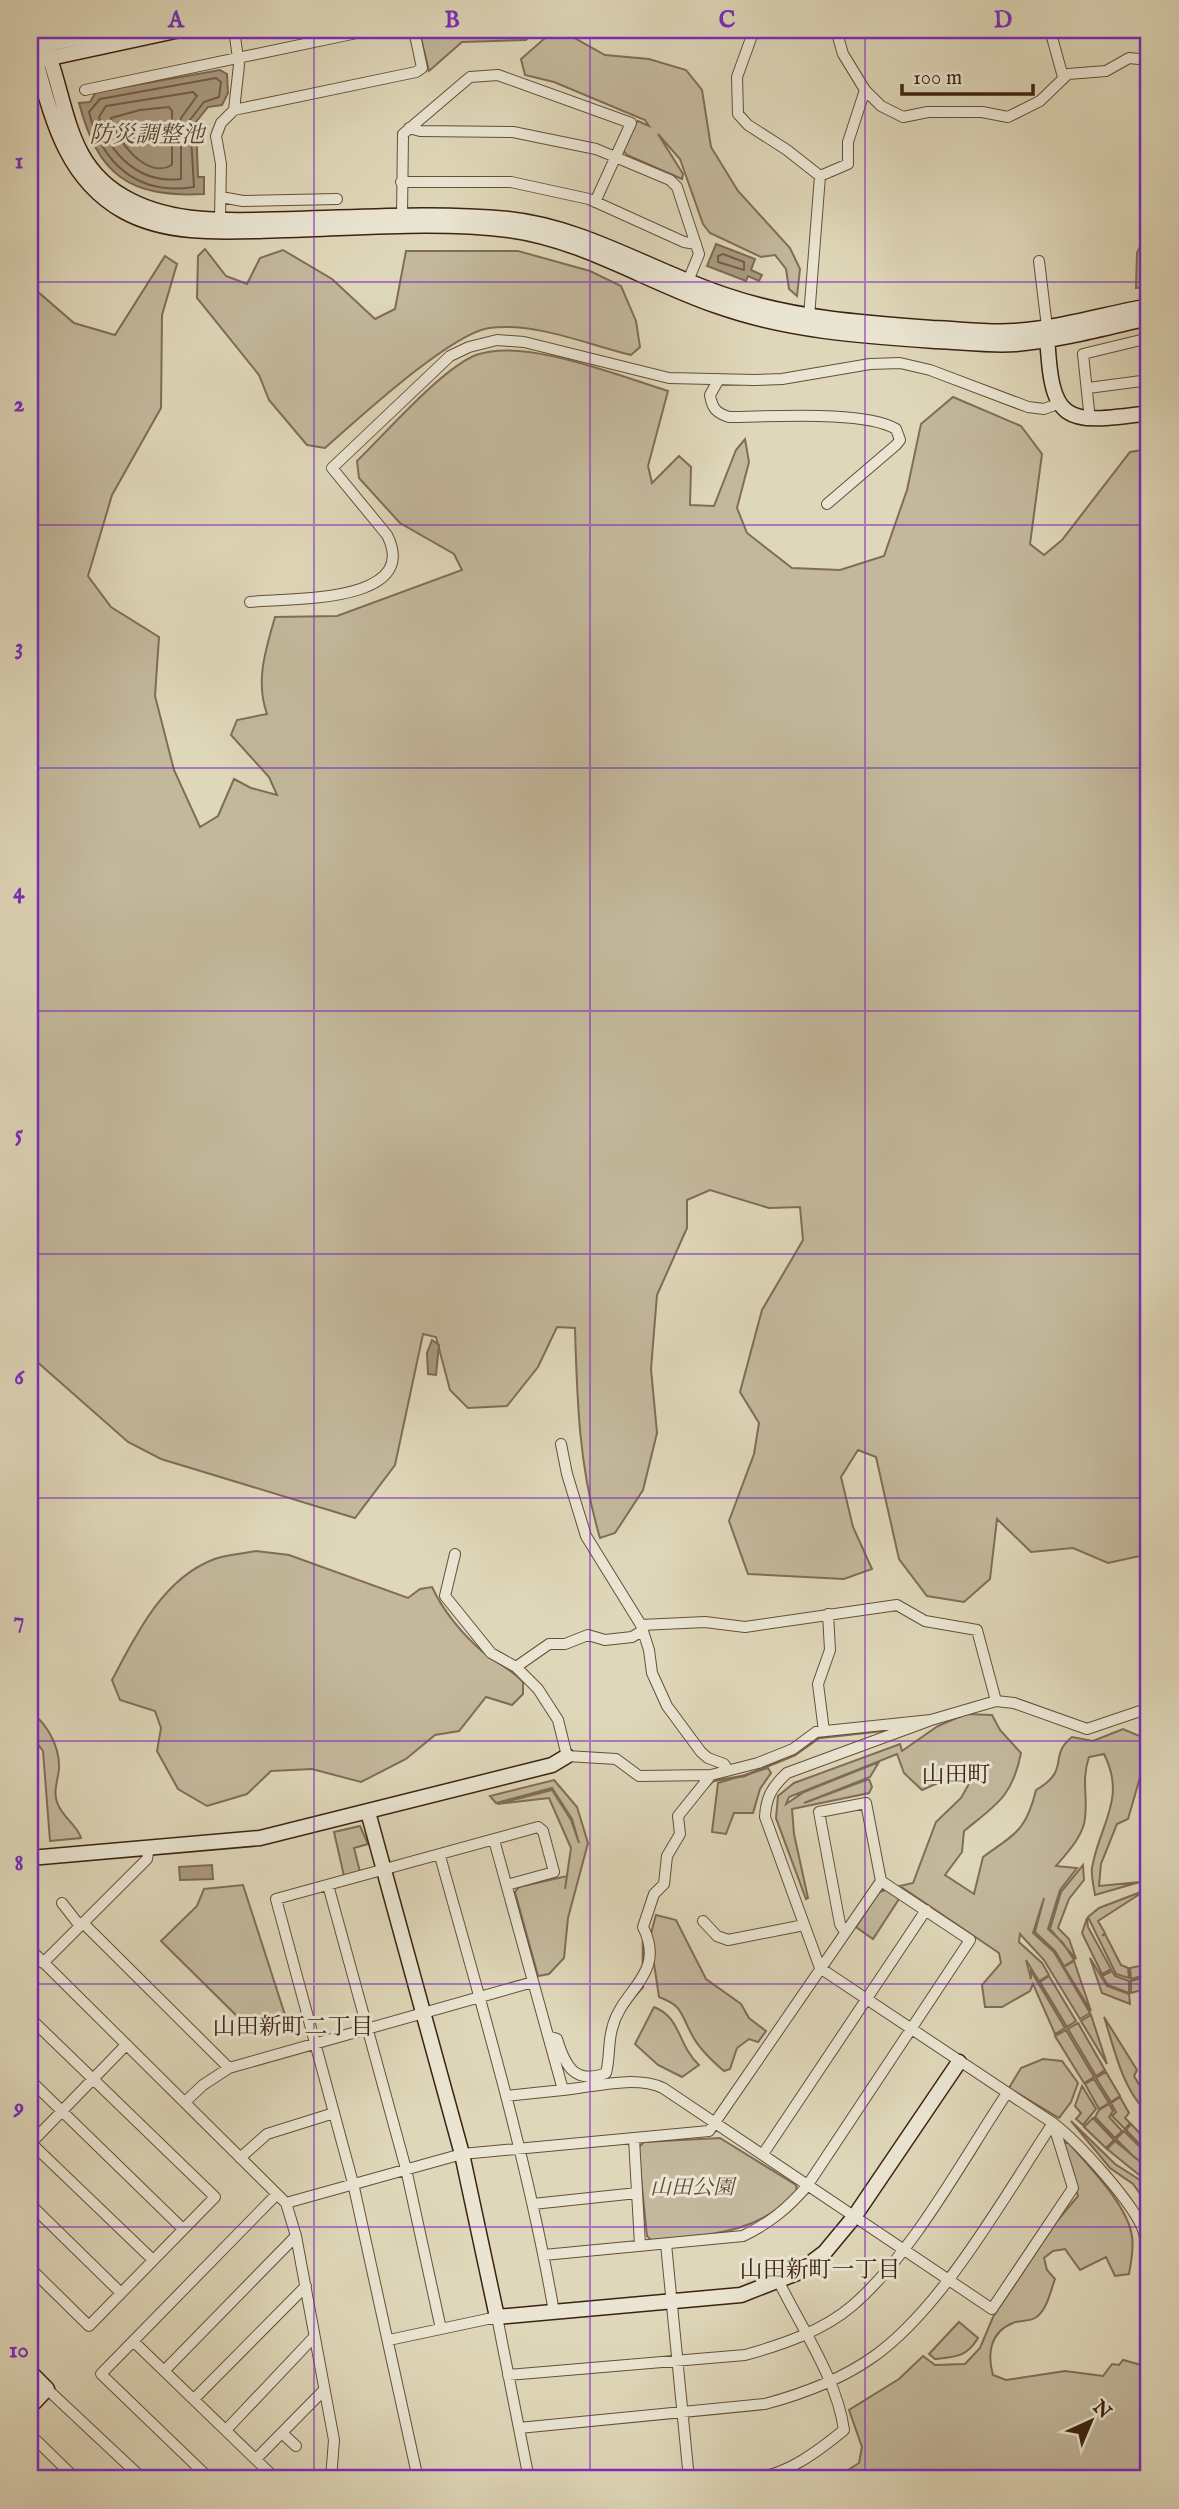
<svg xmlns="http://www.w3.org/2000/svg" width="1179" height="2509" viewBox="0 0 1179 2509" font-family="'IM FELL English','Noto Serif JP',serif">
	<rect width="100%" height="100%" fill="#dfd7b9"/>
	<filter id="stains"><feTurbulence type="fractalNoise" baseFrequency=".00286" numOctaves="4"/><feColorMatrix values="0 0 0 0 .2 0 0 0 0 .09 0 0 0 0 .02 0 0 0 .5 -.17"/></filter>
	<radialGradient id="worn" r=".72"><stop offset=".6" stop-color="#630" stop-opacity="0"/><stop offset="1" stop-color="#630" stop-opacity=".3"/></radialGradient>
	<path fill="#c3b89c" stroke="#806d56" stroke-width="2" d="M419 30H536L526 40 462 42 429 71Z
		M553 31 569 35 605 55 649 59 686 70 702 90 711 147 738 191 790 248 800 269 797 296 789 289 786 269 775 255 761 257 710 233 703 224 680 159 658 134 683 174 682 179 627 155 623 150 635 124 638 121 649 126 645 120 554 82 525 75 521 59Z
		M1149 227V286L1136 288 1137 253Z
		M205 249 226 276 247 284 260 258 283 250 332 279 375 319 395 309 406 251H518L590 271 621 286 636 321 640 347 631 355C586 344 535 322 489 328 450 334 358 419 325 448L307 445 269 400 259 375 197 298 198 256Z
		M165 256 177 264 162 315 161 408 112 495 88 576 111 607 159 637 155 696 174 770 200 827 218 816 234 779 251 788 277 795 269 777 231 735 237 720 267 714C255 681 266 649 275 617L337 616 462 570 454 554 400 523 359 478 357 461C386 433 441 369 476 355 524 337 619 376 668 391L648 466 652 483 679 456 691 467 690 505 714 506 736 450 745 439 749 462 737 508 747 533 792 568 840 570 884 556 907 490 921 424 953 397 1021 426 1042 454 1030 544 1044 555 1062 540 1130 452 1149 449V1554L1108 1563 1073 1548 1031 1552 997 1519 990 1579 964 1602 927 1596 899 1559 876 1457 858 1450 841 1477 853 1527 872 1569 844 1579 748 1574 729 1521 754 1454 759 1423 740 1392 762 1310 803 1240 800 1207 769 1208 710 1190 687 1200V1228L657 1295 651 1369 657 1433 643 1490 615 1533 600 1538C579 1468 577 1400 575 1328L557 1327 538 1367 507 1406 468 1408 450 1390 436 1337 423 1334 395 1465 355 1518 161 1459 128 1442 35 1360H30V285L74 323 115 335Z
		M256 1551 289 1555 408 1598 420 1589 432 1587C443 1611 463 1635 483 1652 497 1663 511 1669 523 1682V1694L512 1705 486 1697 459 1731 435 1735 406 1759 361 1782 312 1769 271 1771 247 1794 207 1806 178 1789 157 1751 161 1728 155 1711 120 1700 112 1680C136 1635 162 1580 212 1560 225 1554 242 1554 256 1551Z
		M30 1711C47 1724 60 1746 59 1769 58 1780 53 1791 57 1802 62 1818 77 1824 81 1838L50 1841 43 1751 30 1734Z
		M966 1714 992 1715 1000 1730 1021 1753C1012 1797 997 1804 964 1831L962 1852 945 1875 974 1894 983 1857C1016 1833 1026 1831 1036 1790 1072 1769 1047 1757 1072 1737L1093 1741 1123 1729 1142 1737 1149 1746 1128 1819 1117 1824 1101 1864 1099 1886 1140 1882 1095 1895C1094 1887 1091 1877 1092 1868 1099 1825 1127 1799 1104 1754L1089 1757C1081 1781 1088 1795 1085 1818 1084 1835 1067 1853 1056 1866L1077 1868 1060 1890 1048 1929 1063 1943 1074 1960 1064 1966 1055 1951 1035 1932 1044 1898 1033 1933 1054 1952 1090 2013 1080 2019 1044 1960 1020 1934 1019 1942 1042 1963 1049 1975 1039 1981 1026 1960 1031 1979V1971L1065 2028 1055 2034 1033 1984 1030 1991 1002 2007H985L982 1985 1001 1963 999 1953 900 1886 913 1883 936 1822 961 1798 974 1775H956L922 1790 904 1773 897 1754 789 1797 786 1804 804 1792 879 1762 870 1777 804 1803 869 1779 872 1787 869 1793 792 1809 794 1834 808 1898 806 1899 776 1818 778 1796 794 1783 900 1744 902 1751 938 1726Z
		M768 1768 771 1773 760 1789 753 1813H734L726 1834 712 1832 718 1783Z
		M554 1780 577 1807 588 1843 568 1918 564 1958 549 1974 538 1976 515 1892 519 1887 567 1876 565 1889 571 1848 549 1798 497 1804 552 1790 571 1820 579 1843 572 1819 552 1788 496 1803 490 1796Z
		M360 1826 368 1844 354 1848 360 1872 344 1876 334 1832Z
		M1083 1865 1084 1880 1069 1899 1058 1928 1069 1939 1076 1959 1050 1929 1061 1892Z
		M243 1885 285 2015 249 2028 161 1941 197 1906 204 1889Z
		M886 1890 899 1899 873 1939 856 1927 879 1892Z
		M1146 1890 1098 1921 1105 1933 1102 1936 1105 1934 1121 1965 1128 1968 1129 1978 1116 1974 1088 1917 1099 1908Z
		M656 1915 676 1920 706 1979 741 2004 749 2018 766 2031 758 2042 749 2039 737 2048 730 2069 724 2071C711 2060 698 2048 691 2033 680 2013 683 2006 659 1997L650 1937Z
		M1087 1918 1088 1927 1111 1969 1102 1974 1082 1933Z
		M1090 1958 1107 1986 1129 1994 1130 2004 1102 1993Z
		M1074 1961 1091 2011 1064 1967Z
		M1149 1964V1974L1131 1979 1130 1968Z
		M1112 1971 1115 1976 1129 1981V1993L1108 1985 1102 1976Z
		M1049 1976 1076 2021 1067 2027 1040 1982Z
		M1149 1976V1988L1131 1993V1981Z
		M654 2007C681 2017 678 2046 699 2065L682 2077 658 2065 635 2044Z
		M1091 2015 1107 2064 1081 2021Z
		M1104 2017 1137 2070 1134 2076 1149 2101V2107L1143 2108C1121 2084 1114 2047 1104 2017Z
		M1078 2023 1105 2070 1096 2076 1068 2029Z
		M1066 2030 1094 2077 1084 2083 1055 2036Z
		M1043 2059 1062 2061 1078 2083 1071 2102 1059 2118 1009 2088 1021 2068Z
		M1106 2072 1120 2096 1111 2102 1096 2078Z
		M1094 2079 1109 2103 1099 2109 1085 2084Z
		M1082 2086 1096 2109 1083 2125 1076 2119 1081 2113 1075 2106Z
		M1120 2097 1129 2113 1125 2118 1130 2123 1125 2129 1112 2116 1116 2112 1111 2103Z
		M1109 2104 1113 2111 1109 2117 1122 2131 1115 2138 1095 2117 1099 2110Z
		M1093 2118 1114 2140 1106 2148 1084 2127Z
		M1071 2121 1115 2164 1143 2182 1149 2190V2206L1133 2184 1110 2168Z
		M1131 2124 1149 2143V2154L1126 2130Z
		M1124 2131 1149 2156V2166L1135 2158 1116 2139Z
		M720 2138 796 2185 797 2191C758 2235 707 2235 651 2240L647 2236 638 2148 644 2142Z
		M1115 2141 1149 2169V2183L1107 2149Z
		M1064 2143H1069C1089 2167 1127 2204 1132 2236 1134 2248 1131 2263 1129 2274L1115 2276 1106 2257 1080 2270 1065 2249 1053 2251 1044 2258 1047 2270 1055 2279C1050 2292 1047 2311 1035 2318 1028 2322 1019 2320 1013 2323 990 2332 987 2354 993 2375L1006 2380 1065 2371 1103 2376 1112 2364 1119 2365 1123 2360 1149 2367V2479H834L859 2463 862 2447 849 2410 899 2379 923 2356 935 2365 965 2364 980 2348 993 2317 1057 2221 1078 2196Z
		M959 2322 978 2338C967 2357 955 2357 935 2359L929 2354Z"/>
	<path fill="#a89980" stroke="#7d6953" stroke-width="2" d="M220 70 227 74 228 93 222 105 208 107 196 122 198 177H204V194C129 198 98 175 79 103L90 102 96 92Z
		M716 244 755 259 751 270 762 275 759 281 748 276 746 281 707 266Z
		M432 1340 439 1345 436 1375 428 1374 427 1353Z
		M212 1865 213 1879 180 1880 179 1867Z"/>
	<g fill="none" stroke-linecap="round" stroke-linejoin="round">
		<path stroke="#725e48" stroke-width="2" d="M216 78 221 82 219 97 204 102 190 120 194 187C138 196 102 164 89 112L100 99Z
			M193 92 197 96 181 118V179C140 184 109 155 99 117L106 106Z
			M169 107 172 111V165C146 180 116 140 111 118L140 110Z
			M723 254 744 262V270L718 262V256Z"/>
		<path stroke="#7d6953" stroke-width="2.5" d="M708 1786 713 1781 744 1776 795 1755 819 1738 890 1730
			M643 1941V1966
			M634 1997 643 1987"/>
		<g stroke="#654f3a" stroke-width="12">
			<path id="street" d="M754 30 737 77 738 114 748 125 787 150 820 176
				M1050 30 1063 77
				M41 33 52 30
				M85 90 371 30
				M865 90 881 106 903 117 928 112H982L1008 117 1040 101 1068 74 1106 71 1129 58 1149 60
				M234 110 416 72 422 68 414 30
				M409 128 420 131 513 132 596 149 670 180 677 187 699 254 686 286
				M401 182H511L589 199 684 242 696 244
				M221 197 243 201 337 199
				M402 216 403 134 470 77 498 75 631 123 595 202
				M220 219 221 164 216 136 221 123 234 110 239 65 234 30
				M1039 261 1047 327
				M809 317 820 176 848 164V142L865 90 843 54 836 30
				M719 379 710 395C712 408 716 413 729 417 768 417 864 410 896 429L900 440 896 445 827 504
				M1088 388 1149 380
				M1090 420 1083 354 1149 338
				M250 602C289 598 422 604 387 535L332 468 450 356 469 347 497 340 524 342 669 378 754 380 782 379 870 364 900 363 930 370 1028 407 1044 409 1060 403
				M561 1444 567 1474 586 1536 641 1625 649 1650 652 1673 667 1706 701 1752 708 1758 724 1764 728 1770
				M455 1554 445 1596 491 1653 516 1667 538 1689 558 1720 567 1756 616 1759 639 1776 711 1775 758 1763 793 1749 816 1732 931 1720 996 1701 1014 1703 1087 1729 1149 1708
				M641 1625 705 1622 745 1627 897 1605 925 1621 977 1630 996 1701
				M516 1667 549 1644H565L588 1635 605 1640 632 1637 642 1631
				M824 1731 818 1684 830 1650 828 1614
				M494 1840 563 2090C594 2087 634 2075 663 2088L992 2309 1073 2188 1053 2123 820 1968 765 1817C766 1797 772 1787 787 1773L931 1720
				M440 1856C482 2007 527 2157 554 2312
				M328 1885 406 2169 441 2329
				M62 1903 80 1926
				M703 1921 717 1936 728 1940 804 1925
				M83 1923 229 2068
				M30 1949 286 2203 296 2236 334 2440 331 2479
				M43 1963 147 1859 149 1847
				M30 2018 215 2197 89 2326 30 2268
				M548 2036 557 2039C565 2066 575 2085 606 2073 610 2058 608 2043 612 2029 621 1989 667 1975 643 1927L654 1894 664 1884 667 1856 680 1834 678 1816 711 1775
				M30 2080 183 2229
				M506 2096 563 2090
				M185 2102 203 2085 229 2068 533 1982
				M634 2139 640 2245
				M30 2142 153 2260
				M30 2144 126 2045
				M763 2154 926 1910
				M240 2158 267 2134 334 2113
				M286 2203 462 2154 709 2131 881 1881 866 1803 819 1812 840 1924 845 1932
				M30 2204 121 2293
				M533 2204 637 2193
				M666 2244 689 2479
				M544 2255 743 2236C770 2223 788 2208 807 2186L970 1940 881 1881
				M389 2340 497 2317 529 2479
				M133 2341 276 2479
				M164 2371 296 2236
				M508 2375 745 2355C781 2345 823 2331 852 2306 912 2255 963 2159 1007 2093
				M47 2389 143 2479
				M194 2399 306 2286
				M519 2428 765 2404C802 2394 842 2379 873 2357 943 2308 1005 2195 1053 2123 1076 2140 1137 2206 1144 2233 1148 2245 1148 2259 1149 2272
				M226 2430 314 2337
				M282 2433 296 2446
				M30 2449 37 2441 76 2479
				M256 2459 324 2390
				M210 2479 101 2374 277 2194
				M418 2479 353 2183 276 1899 538 1827 543 1831 554 1872 507 1885
				M751 2479C787 2475 817 2452 844 2430 837 2379 802 2329 779 2282"/>
		</g>
		<g stroke="#3c2210" stroke-width="17">
			<path id="secondary" d="M40 30C43 40 47 49 50 59 69 115 70 170 130 200 180 226 242 220 296 219 366 217 438 212 508 219 585 227 652 271 725 295 792 318 863 323 933 328 960 329 988 333 1014 331 1060 328 1105 314 1149 306
				M44 45 36 61C52 119 66 179 123 211 171 238 234 231 287 230 360 228 436 221 509 230 583 240 647 282 717 306 787 331 862 336 936 341 962 342 990 346 1016 344 1061 340 1105 328 1149 318
				M30 48 115 30
				M41 60 180 30
				M1047 332C1051 424 1063 425 1149 413
				M368 1812 462 2154 497 2317 741 2295 797 2273 825 2252 854 2217 959 2062
				M30 1858 260 1838 552 1765 567 1756
				M30 2372 47 2389 30 2407"/>
		</g>
		<use href="#street" stroke="#eae5d2" stroke-width="10"/>
		<use href="#secondary" stroke="#eae5d2" stroke-width="14"/>
	</g>
	<path fill="none" stroke="#7b2cbf" stroke-width="2" stroke-opacity="0.55" d="M314 30V2479M590 30V2479M865 30V2479M30 282H1149M30 525H1149M30 768H1149M30 1011H1149M30 1254H1149M30 1498H1149M30 1741H1149M30 1984H1149M30 2227H1149"/>
	<g text-anchor="middle" dominant-baseline="central" stroke-width="6" stroke-linejoin="round" paint-order="stroke">
		<g font-size="21" font-style="italic" fill="#5e4833" stroke="#eae5d2">
			<text x="692" y="2188">山田公園</text>
		</g>
		<g font-size="23" font-style="italic" fill="#5c4632" stroke="#eae5d2">
			<text x="147" y="135">防災調整池</text>
		</g>
		<g font-size="23" fill="#3c2210" stroke="#eae5d2">
			<text x="956" y="1775">山田町</text>
			<text x="293" y="2027">山田新町二丁目</text>
			<text x="820" y="2270">山田新町一丁目</text>
		</g>
	</g>
	<rect width="1179" height="2509" fill="none" stroke="#dfd7b9" stroke-width="77"/>
	<g transform="translate(1091 2421) rotate(44)" stroke="#eae5d2" stroke-width="5" paint-order="stroke">
	<path d="M0-5L12 26L0 18L-12 26Z" fill="#3c2210"/>
	<text y="-10" font-size="19" font-weight="bold" text-anchor="middle" fill="#3c2210">N</text>
	</g>
	<path d="M902 84v10h131v-10" fill="none" stroke="#3c2210" stroke-width="3.5"/>
	<text x="913" y="84" font-size="21" fill="#3c2210" stroke="#eae5d2" stroke-width="5" paint-order="stroke">100 m</text>
	<rect x="38" y="38" width="1102" height="2432" fill="none" stroke="#7b2cbf" stroke-width="2.5"/>
	<g font-size="23" text-anchor="middle" font-weight="bold" fill="#7b2cbf">
		<text x="176" y="27">A</text>
		<text x="452" y="27">B</text>
		<text x="727" y="27">C</text>
		<text x="1003" y="27">D</text>
		<text x="19" y="168">1</text>
		<text x="19" y="411">2</text>
		<text x="19" y="654">3</text>
		<text x="19" y="898">4</text>
		<text x="19" y="1141">5</text>
		<text x="19" y="1384">6</text>
		<text x="19" y="1627">7</text>
		<text x="19" y="1870">8</text>
		<text x="19" y="2114">9</text>
		<text x="19" y="2357">10</text>
	</g>
	<rect width="100%" height="100%" filter="url(#stains)"/>
	<rect width="100%" height="100%" fill="url(#worn)"/>
</svg>
